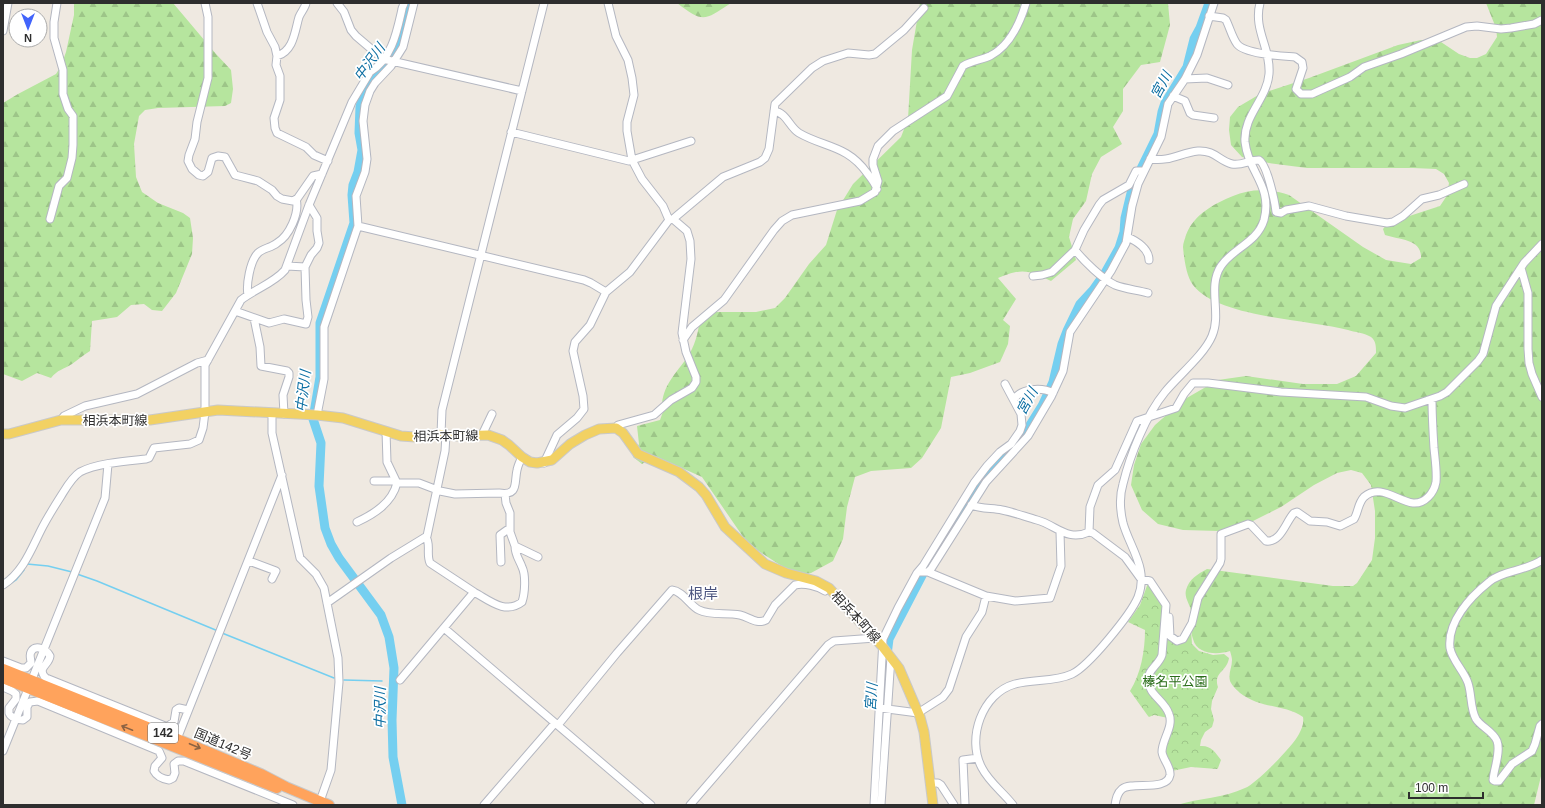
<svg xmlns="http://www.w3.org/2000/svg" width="1545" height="808" viewBox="0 0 1545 808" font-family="Helvetica,'Noto Sans JP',sans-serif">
	<defs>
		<pattern id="forest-firs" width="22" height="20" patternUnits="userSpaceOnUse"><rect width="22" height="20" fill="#b6e59e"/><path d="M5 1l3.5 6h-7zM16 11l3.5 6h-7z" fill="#9dc588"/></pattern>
		<pattern id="park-crowns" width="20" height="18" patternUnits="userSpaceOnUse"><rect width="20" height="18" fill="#b6e59e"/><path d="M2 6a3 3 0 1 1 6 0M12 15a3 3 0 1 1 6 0" fill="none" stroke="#9dc588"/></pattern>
	</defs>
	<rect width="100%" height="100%" fill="#efe9e1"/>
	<path fill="url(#forest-firs)" d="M74 3H173L216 54 231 70 233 89 231 103 225 106 158 108 145 110 139 116 134 144 136 177 142 192 158 203 183 213 190 218 193 238 192 254 176 293 162 311 152 310 144 304 131 305 117 317 92 321 90 351C83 355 78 360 72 364 64 369 57 370 51 378L37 373 22 381 3 374V103L18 94 56 74 61 66 66 52 74 15Z
		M677 3H731C704 21 703 23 677 3Z
		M920 3H1168L1170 25 1160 62 1141 65 1123 89V111L1113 127 1122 144 1101 157 1092 174 1086 201 1073 219 1069 237 1076 260 1051 281C1027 270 1023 268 998 278L1016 299 1003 320 1010 326 1008 344 1000 362 970 373 951 377 941 428 922 458 911 468 871 471 855 477 847 507 843 539 833 561 811 573 797 576 748 544 702 477 655 456 642 464 633 457 639 444 637 426 660 420 664 409 662 404C664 382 679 371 690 353 696 342 699 329 700 317L706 312H756L775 308 785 298 809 264 826 245 837 210 853 184 901 137 908 119 912 50Z
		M1486 3H1542V772L1534 805H1177C1199 798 1224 798 1245 788 1257 783 1293 746 1299 734 1302 728 1304 724 1303 717 1284 704 1261 709 1240 693 1237 690 1232 686 1230 681 1228 673 1232 668 1232 660 1232 658 1231 654 1230 651 1218 655 1197 655 1193 639 1190 631 1192 620 1191 611 1190 604 1184 598 1186 590 1189 579 1198 574 1207 569L1333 586H1353L1357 583 1372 560 1375 538V511L1371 485 1362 473 1351 470 1337 473 1314 485 1281 507 1239 528 1219 531 1183 530 1158 524 1142 510 1131 485 1134 465 1141 444 1155 425 1185 399 1218 380 1246 376 1303 384H1337L1356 376 1376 353C1376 346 1376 341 1371 337 1365 333 1354 332 1348 330 1308 319 1218 318 1193 285 1186 276 1184 257 1183 247 1183 243 1185 239 1186 235 1194 214 1214 204 1233 196 1251 188 1271 189 1289 195L1363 247 1386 260 1411 264 1421 258C1422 239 1400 240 1385 235L1383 229 1388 223 1440 206 1446 197 1448 189 1449 183 1444 174 1436 169 1413 168H1307L1269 163 1242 157 1231 145 1229 130 1230 117 1238 107 1260 94 1309 78 1398 45 1421 40H1438L1459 54 1470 58H1477L1486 54 1497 37 1496 28Z"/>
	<path fill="url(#park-crowns)" d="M1148 583 1163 607 1174 641 1191 630 1192 644 1199 651 1213 655 1224 654 1229 658C1227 672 1213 672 1218 687L1212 701 1211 709 1214 720 1212 727 1205 732 1201 740 1200 746C1211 745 1215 752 1221 760L1218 768 1217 769 1191 767 1167 772 1159 754 1168 718 1154 715 1149 717 1148 716 1130 691C1141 674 1145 650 1145 630L1128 622 1140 605Z"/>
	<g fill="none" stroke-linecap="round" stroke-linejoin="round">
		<path stroke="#75cff0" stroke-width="1.5" d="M27 564 48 566 72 572
			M77 574 97 581 218 631
			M7 586 16 580 24 570
			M222 633 334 678
			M344 680 382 681
			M391 681H394"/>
		<path stroke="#75cff0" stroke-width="9" d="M878 797 886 663 889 639 927 566 936 555 956 520 978 485 1027 430 1042 406 1053 382 1062 344 1067 331 1080 304 1093 290 1105 273 1119 248 1124 232 1125 218 1133 185 1158 134 1162 112 1165 103 1187 67 1194 39 1200 28 1209 3
			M402 805 393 757 392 720 394 668 389 637 381 615 339 558 331 544 325 528 319 486 321 443 313 419 320 377V323L354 223 352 195 353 185 358 172 362 150 359 133 360 107 363 94 375 74 391 57 399 45 409 3"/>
		<g stroke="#b4b7c1" stroke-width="9">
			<path id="minor" d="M205 3 208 17V78L197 122 195 139 189 155 188 161 192 169 199 175 203 176 208 172 212 158 218 156 225 157 235 175 258 181 272 190 277 196 282 199 293 201 297 199 313 176 322 174
				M257 3 267 32 275 47 277 56 276 65 280 76V100L274 118 275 128 277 133 306 147 314 155 328 161
				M337 3 344 12 351 30 356 36 383 59 522 91
				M608 3 616 36 628 60 632 78 634 95 627 122V131L632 160 642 179 663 206 669 220
				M1209 16 1223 18 1226 20C1230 28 1232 37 1237 44 1245 54 1281 56 1295 57L1302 62 1303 68 1296 89 1301 94H1312L1350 77 1364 67 1401 54 1466 27 1477 26 1501 29 1511 28 1534 24 1542 20
				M3 31 8 3
				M277 56C294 51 295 30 299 17 301 12 305 8 306 3
				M1185 79 1207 78 1228 85
				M1173 96 1185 101 1190 113 1193 115 1214 118
				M774 111C787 113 789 127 799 133 825 148 847 145 867 173 871 178 875 183 877 189
				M511 132 629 161 691 141
				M1150 159C1170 162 1180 153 1198 151 1215 150 1219 161 1232 164 1241 166 1250 160 1259 160 1267 164 1275 202 1276 212L1281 213 1286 210 1309 206 1346 216 1387 223 1393 222 1403 216 1422 199 1439 195 1464 184
				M50 219 59 186 67 178 72 158 73 145V116L68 109 63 94V70L54 38V22L57 3
				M673 219 723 177 760 162 765 158 769 149 775 104 812 68 823 61 848 53 869 55 875 54 904 30 924 8
				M358 226 584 280 591 283 606 292
				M1127 237C1137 241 1149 249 1149 260
				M1075 250C1084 261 1102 279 1115 285 1125 289 1137 290 1148 293
				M287 266 305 267
				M1521 268 1528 293V349L1529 363 1532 374 1542 397
				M1033 276 1042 275 1052 272 1075 250 1084 230 1099 205 1103 200 1129 185 1136 171H1144
				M248 295C246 285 250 261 258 253 263 248 271 248 277 243 289 236 300 213 296 199
				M235 311 269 323 284 319 306 324 308 317 306 300 305 267 311 255 317 248 319 243 317 231V218L309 205
				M254 318 260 347 261 366 287 371 289 373V377L283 395 284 414
				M683 340 692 327 724 300 774 230 782 221 792 215 860 201 875 192 878 181 873 165V159L878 146 893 131 947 96 963 66C971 61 981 60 990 56 1010 46 1020 23 1026 3
				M1014 399C1022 388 1042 387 1053 393
				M272 414V433L300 558 316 574 324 588 338 658 339 682 331 770 319 804
				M317 415 324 379V327L358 226 356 196 365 172 367 159 363 121 365 105 370 91 375 83 391 66 403 47 414 3
				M61 420 64 416 85 406 137 394 197 363 208 360
				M616 428 618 425 654 415 671 400 692 388 696 382V377L686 352 682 333 691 259 690 241 687 231 673 219 669 220
				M386 431 387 462 397 483H419L440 491 455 494 499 493C519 496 514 483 517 470 518 465 520 461 522 457
				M441 434 442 410 544 3
				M482 435 492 414
				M544 463 557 435 577 418 584 409 583 396 573 351 575 342 590 325 606 292 630 272 669 220
				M374 481H396
				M505 494 506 503 510 513V532L515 546 538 557
				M971 505C981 509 992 508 1002 510 1013 512 1026 517 1037 520 1056 525 1067 542 1089 532
				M357 522C374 514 392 503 397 483
				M1542 560C1526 571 1501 571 1489 582 1470 597 1447 622 1450 648 1452 660 1464 671 1468 683 1472 695 1470 708 1476 719 1481 727 1493 731 1497 741 1501 752 1494 768 1493 780L1495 781H1499L1512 764 1532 751 1535 744 1540 726 1542 724
				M249 561 276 571 272 579
				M501 562 500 535 507 530H510
				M919 572H928L931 569 986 482 1028 436 1051 397 1063 371 1070 332 1111 271 1126 243 1132 206 1138 184 1161 137 1168 104 1185 79 1197 55 1214 3
				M928 572 986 596 1015 601 1050 598 1061 566 1060 532
				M3 585C23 572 31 550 41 530 47 518 54 507 61 496 66 488 72 477 80 472 97 463 127 461 146 459L149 458 154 448 190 444 199 440 203 428 205 412V365L241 300C255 289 274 283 285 270L309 205 352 102 370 72C392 59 397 31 402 9 402 7 404 5 404 3
				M474 592C489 600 505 615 522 602 525 593 526 575 522 567 519 559 515 555 515 546
				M327 603 391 558 427 536 445 451 446 435
				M1169 617 1170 636 1177 641 1183 639 1192 623 1198 598 1220 563 1221 559V534L1248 524 1251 525 1266 541C1281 543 1286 521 1294 513L1297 512 1310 521 1327 522 1340 526 1354 519C1358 513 1358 503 1364 497 1380 483 1397 501 1413 503 1425 504 1434 493 1436 482 1437 471 1435 459 1434 448 1433 432 1432 415 1432 399
				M444 628 651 805
				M3 661 21 668H26L31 663C31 659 29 655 31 652 35 643 47 650 50 656 49 665 38 667 44 676L46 678 165 726H168L174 722 176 710 179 708 188 710
				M400 680 474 592 430 563C426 554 431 544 426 537
				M3 687 12 691 16 694V699L9 708V713C11 718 18 720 23 720L27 717V707L30 702 38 701 159 751 162 758 155 766 154 771C157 777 163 779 169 780L173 778 175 773 174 764 178 761H184L293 805
				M880 708 918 713 943 697 949 689 966 637 982 612 986 596
				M558 725 617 653 672 590C683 591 690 606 699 610 711 616 727 612 740 615 749 617 757 625 766 620L775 605 795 585C805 583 817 586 825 591
				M177 739 282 475
				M3 751 105 498 108 464
				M930 783H938L941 785 954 805
				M484 805 555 723
				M690 805 828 645 834 641 875 638
				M874 805 883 639 898 608 917 573 923 566 974 483 987 466 1000 452 1011 444 1020 431 1022 425 1021 414 1005 384
				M881 805 891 657
				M965 805 963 760 978 758
				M1013 805C1003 792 989 782 982 768 966 739 982 693 1015 684 1034 679 1055 682 1072 674 1089 666 1131 614 1138 597 1149 569 1130 548 1123 523 1120 510 1119 497 1123 484 1130 455 1146 415 1165 392 1178 376 1204 355 1212 336 1222 313 1207 287 1221 266 1233 248 1257 243 1264 220 1273 186 1248 172 1245 142 1243 116 1267 99 1269 74 1271 48 1253 30 1260 3
				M1115 805C1116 799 1117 793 1122 789 1132 781 1167 792 1170 775 1171 767 1163 760 1162 752 1162 739 1174 727 1169 714 1165 701 1149 695 1148 681 1147 670 1159 665 1162 655L1166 605 1150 581 1141 579 1125 557 1093 533 1089 532 1090 507 1098 485 1115 470 1137 421 1176 408 1184 394 1193 383H1208L1281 392 1366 397 1391 406 1405 408 1440 396 1447 392 1478 361 1483 354 1496 306 1524 263 1542 244"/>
		</g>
		<g stroke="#c9c9c9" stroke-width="11">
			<path id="major" d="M3 434H9L61 420H150L218 410 317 415 343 418 401 436 415 437 436 434 457 436 488 435 502 440 509 445 522 457 530 462 537 463 552 460 570 444 585 435 599 429 616 428 623 433 638 454 679 472 699 487 706 495 725 527 765 564 786 573 816 581 829 588 882 646 899 668 920 717 924 732 933 805"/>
		</g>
		<g stroke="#c9c9c9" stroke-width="12">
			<path id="highway" d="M3 669 177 739 261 774 286 787 329 805
				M3 678 277 788"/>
		</g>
		<use href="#minor" stroke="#fff" stroke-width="7"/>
		<use href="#major" stroke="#f2d163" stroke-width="9"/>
		<use href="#highway" stroke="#ffa35c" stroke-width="10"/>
	</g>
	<defs><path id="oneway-shaft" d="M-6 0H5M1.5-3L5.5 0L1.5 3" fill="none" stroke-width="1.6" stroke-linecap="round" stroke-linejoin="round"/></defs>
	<g stroke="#8c6343">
		<use href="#oneway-shaft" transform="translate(127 728) rotate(-158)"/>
		<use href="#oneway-shaft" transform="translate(195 746) rotate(23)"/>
	</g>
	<g text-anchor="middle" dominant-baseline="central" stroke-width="3.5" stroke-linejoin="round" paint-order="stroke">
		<rect fill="#fff" stroke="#6d6d6d" stroke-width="1" x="148" y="723" width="30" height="20" rx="3"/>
		<g font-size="12" font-weight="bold" fill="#2e2e2e">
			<text x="163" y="733">142</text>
		</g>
		<g font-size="13" fill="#2e2e2e" stroke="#fff">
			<text x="115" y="420">相浜本町線</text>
			<text transform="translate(446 436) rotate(-1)">相浜本町線</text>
			<text transform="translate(856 617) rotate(47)">相浜本町線</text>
			<text transform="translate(223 744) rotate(23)">国道142号</text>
		</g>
		<g font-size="13" fill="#2c6e1b" stroke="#fff">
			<text x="1175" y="681">榛名平公園</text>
		</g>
		<g font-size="14" font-style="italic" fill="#0d6fa3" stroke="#fff">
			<text transform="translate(369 62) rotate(-54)">中沢川</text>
			<text transform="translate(1161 85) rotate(-62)">宮川</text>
			<text transform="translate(303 391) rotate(-83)">中沢川</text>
			<text transform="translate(1027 401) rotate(-61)">宮川</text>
			<text transform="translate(871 697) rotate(-86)">宮川</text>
			<text transform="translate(380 708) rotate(-90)">中沢川</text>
		</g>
		<g font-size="15" fill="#4d5680" stroke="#fff">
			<text x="703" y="593">根岸</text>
		</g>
	</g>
	<rect width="1545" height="808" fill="none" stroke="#2e2e2e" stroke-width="8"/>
	<g transform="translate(28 28) rotate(180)"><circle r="19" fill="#ffffff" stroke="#ababab"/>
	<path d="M0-3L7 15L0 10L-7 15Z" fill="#4264fb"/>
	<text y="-6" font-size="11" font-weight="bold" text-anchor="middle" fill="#2e2e2e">N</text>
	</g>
	<path d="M1409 792v6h74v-6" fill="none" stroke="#2e2e2e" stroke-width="2"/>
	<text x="1415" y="792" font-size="12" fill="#2e2e2e" stroke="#ffffff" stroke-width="3" paint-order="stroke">100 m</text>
</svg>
